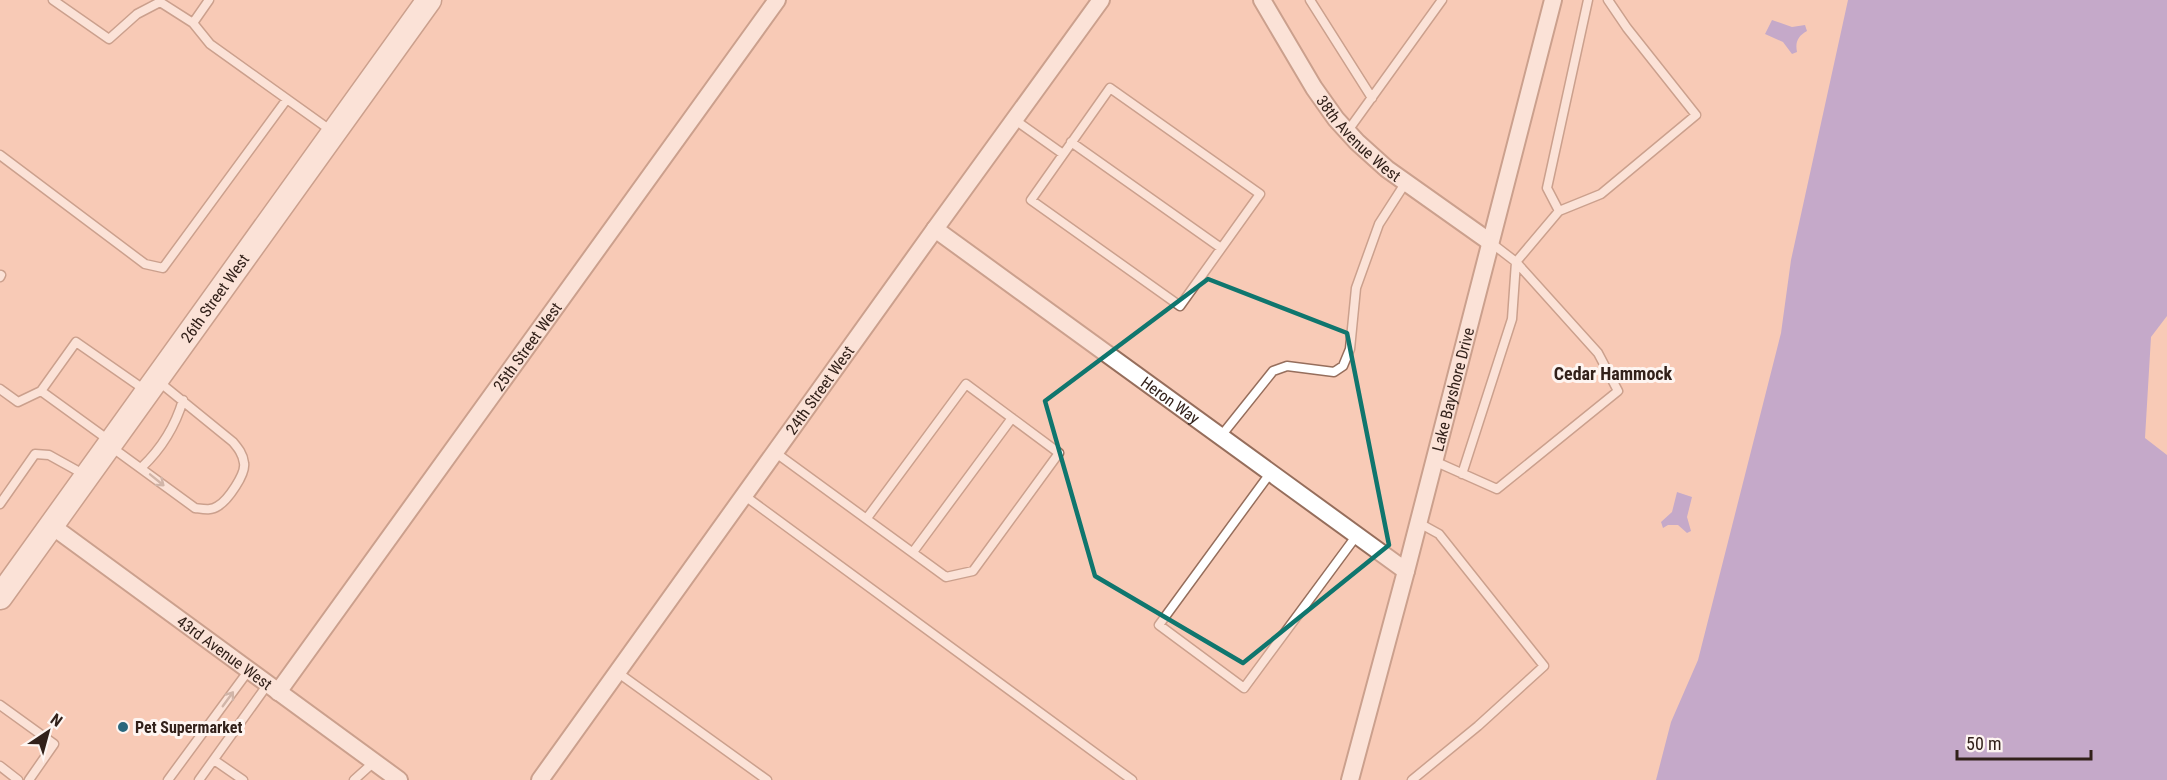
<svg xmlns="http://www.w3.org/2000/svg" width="2167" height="780" viewBox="0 0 2167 780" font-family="'Roboto Condensed',sans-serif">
	<rect width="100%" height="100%" fill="#f8cbb7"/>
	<path fill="#8782e0" d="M1848 0H2167V316L2151 337 2145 438 2167 455V780H1656L1671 722 1698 660 1781 333 1791 260Z
		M1772 20 1792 27 1805 25 1807 31C1798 36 1795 42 1797 52L1792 54 1783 42 1765 34Z
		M1677 492 1692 497 1687 517 1691 531 1687 533 1678 525H1668L1663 528 1661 522 1672 512Z"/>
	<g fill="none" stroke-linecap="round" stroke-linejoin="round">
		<g stroke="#966e5c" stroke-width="11">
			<path id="lane" d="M53 0 109 39 137 14 160 2 193 23
				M209 0 193 23 210 44 333 132
				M1310 0 1372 98
				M1110 88 1260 194 1180 306 1031 200Z
				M1015 120 1063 154
				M1347 132 1442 0
				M1071 142 1221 248
				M0 155 145 264 163 268 287 99
				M1559 211 1547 188 1588 0
				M0 277 1 275
				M0 389 18 402 41 391
				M1221 436 1273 371 1287 366 1334 372 1343 366 1350 349 1356 288 1379 224 1406 182
				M110 441 41 391 76 342 145 390
				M110 446 195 508C203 509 211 511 218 506 228 500 246 474 244 463 243 454 238 448 233 442L158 381
				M776 453 946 577 973 571 1059 453 966 384 867 518
				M1434 461 1497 489 1618 391 1598 353 1516 262 1490 242
				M142 467C162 448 175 427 183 400
				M1271 472 1159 625 1244 688 1357 535
				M1462 474 1512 319 1516 262 1559 211 1601 194 1696 115 1627 28 1608 0
				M745 496 1132 780
				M0 504 35 454 49 455 85 475
				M913 552 1012 418
				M617 672 767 780
				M0 705 54 744 29 780
				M214 760 243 780
				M0 766 18 780
				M168 780 249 670
				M199 780 268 684
				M354 780 374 762
				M1412 780 1478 726 1544 666 1439 534 1419 523"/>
		</g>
		<g stroke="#966e5c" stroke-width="20">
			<g id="street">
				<path id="s1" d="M1262 0 1314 88 1336 119 1357 142 1387 169 1490 242"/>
				<path id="s2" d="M935 229 1406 571"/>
				<path id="s3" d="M52 526 399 780"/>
				<path id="s4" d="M278 692 777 0"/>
				<path id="s5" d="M540 780 935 229 1101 0"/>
				<path id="s6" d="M1350 780 1406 571 1553 0"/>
			</g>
		</g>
		<g stroke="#966e5c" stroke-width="27">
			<g id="secondary">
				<path id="s7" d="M0 597 429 0"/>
			</g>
		</g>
		<use href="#lane" stroke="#fff" stroke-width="8"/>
		<use href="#street" stroke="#fff" stroke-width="16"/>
		<use href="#secondary" stroke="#fff" stroke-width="24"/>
	</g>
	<defs><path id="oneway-shaft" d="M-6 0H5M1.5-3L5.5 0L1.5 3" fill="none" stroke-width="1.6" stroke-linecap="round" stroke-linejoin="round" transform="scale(1.5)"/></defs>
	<g stroke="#a39b98">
		<use href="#oneway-shaft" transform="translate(157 480) rotate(39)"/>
		<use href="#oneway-shaft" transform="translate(228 699) rotate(-54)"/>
	</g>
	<path d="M0 0H2167V780H0ZM1208 279 1347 333 1389 545 1243 663 1095 576 1045 401Z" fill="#f8cbb7" fill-opacity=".55" fill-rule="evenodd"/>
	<path fill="none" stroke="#0f766e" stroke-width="4.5" stroke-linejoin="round" d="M1208 279 1347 333 1389 545 1243 663 1095 576 1045 401Z"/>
	<circle fill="#29677d" stroke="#fef5f1" stroke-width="2" cx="123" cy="727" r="6"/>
	<g text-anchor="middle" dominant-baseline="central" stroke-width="6" stroke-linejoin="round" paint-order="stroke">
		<g font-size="16" fill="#32211a" stroke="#fef5f1">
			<text stroke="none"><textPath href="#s1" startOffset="170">38th Avenue West</textPath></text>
			<text stroke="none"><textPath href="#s7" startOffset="368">26th Street West</textPath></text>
			<text stroke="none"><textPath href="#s4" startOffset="426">25th Street West</textPath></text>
			<text stroke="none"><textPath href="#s5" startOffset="480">24th Street West</textPath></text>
			<text stroke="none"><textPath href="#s6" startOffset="404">Lake Bayshore Drive</textPath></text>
			<text stroke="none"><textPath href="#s2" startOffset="291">Heron Way</textPath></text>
			<text stroke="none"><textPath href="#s3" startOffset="214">43rd Avenue West</textPath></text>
		</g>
		<g font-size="16" font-weight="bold" fill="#32211a" stroke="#fef5f1" text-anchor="start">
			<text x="135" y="727">Pet Supermarket</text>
		</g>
		<g font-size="18" font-weight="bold" fill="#32211a" stroke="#fef5f1">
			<text x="1613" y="373">Cedar Hammock</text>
		</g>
	</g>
	<g transform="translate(48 732) rotate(36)" stroke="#fef5f1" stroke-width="4.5" paint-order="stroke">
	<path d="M0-4.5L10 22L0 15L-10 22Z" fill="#32211a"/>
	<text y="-9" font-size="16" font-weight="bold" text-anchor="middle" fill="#32211a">N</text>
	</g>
	<path d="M1957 750v9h134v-9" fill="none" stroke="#32211a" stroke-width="3"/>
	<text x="1966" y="750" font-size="18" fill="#32211a" stroke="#fef5f1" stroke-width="4.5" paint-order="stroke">50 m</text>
</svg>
